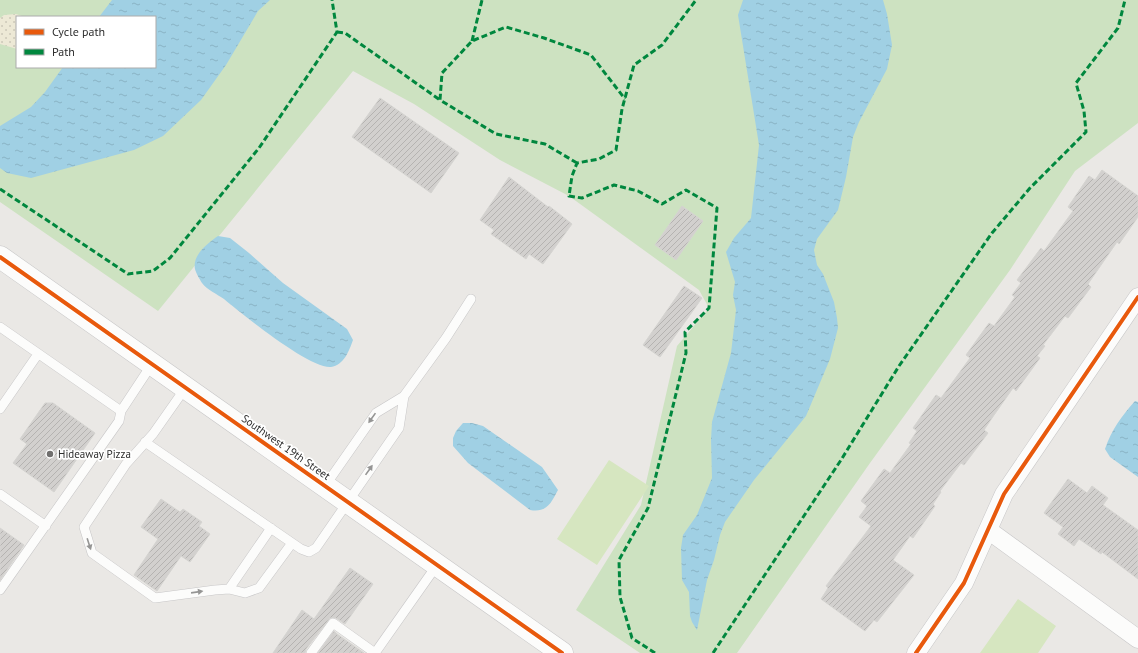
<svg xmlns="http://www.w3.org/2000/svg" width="1138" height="653" viewBox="0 0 1138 653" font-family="'PT Sans',sans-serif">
	<defs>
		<pattern id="sand-dots" width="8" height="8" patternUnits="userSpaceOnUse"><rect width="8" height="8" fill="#ede9d6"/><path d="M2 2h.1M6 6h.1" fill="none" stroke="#ccc8b8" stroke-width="1.8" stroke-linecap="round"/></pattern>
		<pattern id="water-ripples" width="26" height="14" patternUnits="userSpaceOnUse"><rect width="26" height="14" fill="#a0d0e4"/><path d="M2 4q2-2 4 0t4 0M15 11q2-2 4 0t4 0" fill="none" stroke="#8ab3c4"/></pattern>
		<pattern id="building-hatch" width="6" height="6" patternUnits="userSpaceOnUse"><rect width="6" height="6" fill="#d2d0ce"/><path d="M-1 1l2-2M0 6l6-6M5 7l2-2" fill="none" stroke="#b5b3b1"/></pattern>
	</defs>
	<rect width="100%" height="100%" fill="#eae8e5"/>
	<path fill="#cde2c1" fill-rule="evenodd" d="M0 0H1138V123L1075 171 1010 270 870 463 737 653H640L576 610 641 505 677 346 709 308 699 290 569 196 500 160 414 104 353 71 158 311 0 202ZM17 17H155V67H17Z"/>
	<path fill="url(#sand-dots)" d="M16 14 25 17H17V49L0 44V18L4 15Z"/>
	<path fill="#d6e6c0" d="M609 460 649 486 597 565 557 539Z
		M1018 599 1056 626 1038 653H980Z"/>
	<path fill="url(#water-ripples)" d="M112 0H270L258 11 226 65 201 100 163 136 134 150 31 178 7 173 0 168V126L31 107 45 92 63 67H155V17H99Z
		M743 0H883L887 14 892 45 887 69 859 122 853 137 846 177 838 210 817 239 814 250 817 265 823 274 834 302 837 318 838 328 830 359 806 416 754 480 725 522 720 535 714 560 707 580 697 630 692 622 690 616 689 592 682 580 681 548 683 535 697 515 712 478 711 440 712 422 731 353 736 310 733 295 735 282 726 252 734 238 751 218 759 145 738 15Z
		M218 236 230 238 249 253 283 283 347 329 353 340C349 351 344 365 331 367 310 369 242 314 224 299 217 294 207 290 202 283 200 280 196 273 195 269 192 255 208 243 218 236Z
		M1135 401 1138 402V477L1110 457 1105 449C1112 429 1121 417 1135 401Z
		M463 423H472L483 426 542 467 558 490C551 503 547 513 530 510L468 463 453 446V438L456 431Z"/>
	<path fill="url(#building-hatch)" stroke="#d5d4d1" d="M380 98 459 153 431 193 352 137Z
		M1102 170 1138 196V217L1119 244 1117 242 1088 284 1091 287 1068 318 1065 316 1043 345 1045 346 1037 356 1040 358 1016 391 1013 388 992 418 984 430 988 433 964 465 961 463 940 491 941 492 933 504 935 506 913 538 910 536 893 560 914 575 877 622 874 620 865 631 821 599 828 588 826 586 871 526 859 517 867 506 861 501 884 469 890 473 911 444 909 443 917 431 913 428 936 395 941 398 949 387 970 358 966 355 989 323 994 326 1015 297 1012 295 1021 283 1017 280 1041 248 1044 251 1073 211 1068 207 1089 176 1095 180Z
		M509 177 548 207 549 206 572 224 543 264 529 254 526 259 491 234 494 230 480 220Z
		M682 206 703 221 676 260 655 245Z
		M684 286 702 298 660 357 643 345Z
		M45 403H53L95 433 54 492 13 463 27 444 20 439Z
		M1068 479 1087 493 1092 486 1108 498 1103 505 1138 530V579L1102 552 1101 554 1079 539 1074 546 1058 534 1063 527 1044 513Z
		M161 499 180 512 183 509 202 522 199 526 210 534 190 562 181 556 157 591 134 575 158 539 141 527Z
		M0 528 24 545 0 580Z
		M350 568 373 584 345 624 336 618H330L306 649 305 653H273L302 610 314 619Z
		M334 631 337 634 364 653H318Z"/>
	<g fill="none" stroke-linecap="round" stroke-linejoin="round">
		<g stroke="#c7c6c7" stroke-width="10">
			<path id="service" d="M0 327 121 411
				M186 387 153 434 126 464 84 527 92 553 155 598 215 590 229 589 245 593 259 588 292 543
				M0 409 38 354
				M145 442 301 549 309 552 316 548 399 428 404 396
				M325 486 376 413 404 396 446 338 471 299
				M0 494 46 526
				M229 589 271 528
				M0 590 119 421 121 411 152 364
				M311 653 333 623 375 653
				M375 653 437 565"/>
		</g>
		<g stroke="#c7c6c7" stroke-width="19">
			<path id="minor" d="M988 530 1138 639
				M916 653 964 583 1004 494 1138 297"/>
		</g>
		<g stroke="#c7c6c7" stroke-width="23">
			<path id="tertiary" d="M0 257 562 653"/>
		</g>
		<use href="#service" stroke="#fcfcfb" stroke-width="9"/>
		<use href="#minor" stroke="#fcfcfb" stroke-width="18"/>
		<use href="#tertiary" stroke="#fcfcfb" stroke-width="22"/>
		<path stroke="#00873e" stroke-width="3" stroke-dasharray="6 3" stroke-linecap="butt" d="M337 32 345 33 440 100
			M472 41 482 0
			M577 163 545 144 496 134 440 100 442 73 472 41 506 27 544 38 591 55 625 99
			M0 189 128 274 153 271 170 258 259 148 337 32 332 0
			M655 653 632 638 620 597 619 560 648 508 686 353 685 332 709 308 717 208 686 190 662 204 638 191 614 185 582 198 569 196 572 176 577 163 599 159 616 150 622 109 634 65 662 45 696 0
			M713 653 841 460 899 366 992 233 1030 188 1086 132 1084 111 1076 83 1118 28 1125 0"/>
		<g stroke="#fff" stroke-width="6">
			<path id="cycleway" d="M0 257 562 653
				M916 653 964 583 1004 494 1138 297"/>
		</g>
		<use href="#cycleway" stroke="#e8590c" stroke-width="4"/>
	</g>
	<defs><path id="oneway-solid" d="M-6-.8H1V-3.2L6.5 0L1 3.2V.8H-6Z"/></defs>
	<g fill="#959594">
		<use href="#oneway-solid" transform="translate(372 418) rotate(125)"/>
		<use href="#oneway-solid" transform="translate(369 470) rotate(-55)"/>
		<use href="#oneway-solid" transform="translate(89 544) rotate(72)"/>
		<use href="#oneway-solid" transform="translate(197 592) rotate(-8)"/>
	</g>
	<circle fill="#706f6e" stroke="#fff" stroke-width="1.5" cx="50" cy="454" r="4"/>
	<g text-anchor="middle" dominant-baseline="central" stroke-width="3.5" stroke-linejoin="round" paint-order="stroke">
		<g font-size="11" fill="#2e2e2e" stroke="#fff">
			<text transform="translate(286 447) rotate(35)">Southwest 19th Street</text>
		</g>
		<g font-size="11" fill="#2e2e2e" stroke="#fff" text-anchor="start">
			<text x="58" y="454">Hideaway Pizza</text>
		</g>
	</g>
	<rect x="16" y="16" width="140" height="52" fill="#ffffff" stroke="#ababab"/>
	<rect x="24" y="29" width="20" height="6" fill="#e8590c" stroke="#ababab"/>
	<text x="52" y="36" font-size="12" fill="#2e2e2e">Cycle path</text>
	<rect x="24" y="49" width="20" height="6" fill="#00873e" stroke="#ababab"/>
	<text x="52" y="56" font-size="12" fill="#2e2e2e">Path</text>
</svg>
